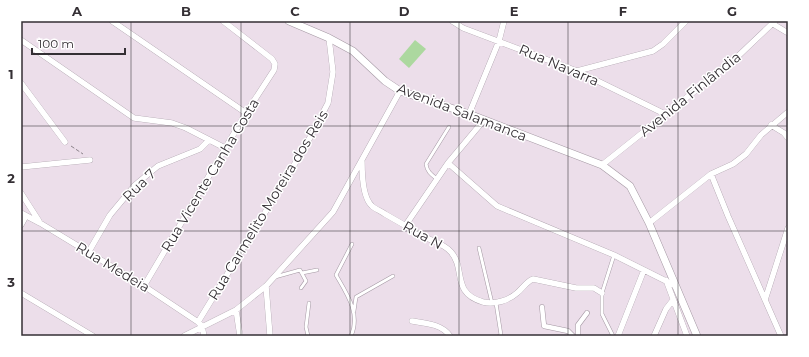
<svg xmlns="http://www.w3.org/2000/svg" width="809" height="357" viewBox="0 0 809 357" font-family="Montserrat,sans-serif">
	<rect width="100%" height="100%" fill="#ecdeea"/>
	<path fill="#acd89f" d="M415 40 426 49 409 68 399 59Z"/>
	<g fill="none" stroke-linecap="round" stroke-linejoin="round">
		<g stroke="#a498a3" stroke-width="4">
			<path id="service" d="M437 179C432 175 427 172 426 164L449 127
				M479 248 492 303
				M302 273 317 270
				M275 277 300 270 306 281 301 288
				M496 303 501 335 499 336
				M354 311 356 297 393 276
				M308 336 306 327 309 303
				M351 336C361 314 347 294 336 275L352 244
				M613 336 602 314V293L614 255"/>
		</g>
		<g stroke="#a498a3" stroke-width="5.5">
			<path id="pedestrian" d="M542 307 544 326 568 331 573 336
				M578 336V325L587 313"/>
		</g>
		<g stroke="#a498a3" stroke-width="6">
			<path id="minor" d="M112 21 246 113
				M452 21 463 28 577 71 665 114
				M773 24 788 33
				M21 40 134 118 172 123 186 128 225 148
				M577 71 653 51 663 44 686 21
				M21 83 65 142
				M469 114 499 41 504 21
				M771 125 784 133 788 138
				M362 162C362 173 363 198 372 206 375 209 381 211 385 214 399 222 413 230 427 238 435 242 445 245 451 252 466 269 451 293 483 302 495 305 509 300 517 293 523 288 526 282 533 279L576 288H594L602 293
				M448 163 497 206 614 255 676 286
				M602 165 735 59 775 21
				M21 167 90 160
				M711 174 728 216 781 336
				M21 193 39 221
				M21 213 40 223 144 286 198 322 202 326 204 336
				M649 223 711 174 733 164 746 154 761 135 788 112
				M21 225 26 216
				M405 226 448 163 484 120
				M88 253 110 215 135 185 158 166 200 149 209 140
				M666 280 687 336
				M144 286 246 113 274 70 275 64 272 59 223 21
				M266 286 270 336
				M21 293 93 336
				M765 300 788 228
				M236 310 240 336
				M412 321C425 323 442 324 450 336
				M198 322 305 147 328 103 333 72 329 38
				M184 336 236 310 266 286 333 212 400 91
				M618 336 644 270
				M654 336 666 309 673 300"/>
		</g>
		<g stroke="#a498a3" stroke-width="8">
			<path id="tertiary" d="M289 21 329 38 353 51 385 81 400 91 469 114 602 165 630 186 649 223 697 336"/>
		</g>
		<path stroke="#8c838b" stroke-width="1" stroke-dasharray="4 2" stroke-linecap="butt" d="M71 146 83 154"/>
		<use href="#service" stroke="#fff" stroke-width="3"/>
		<use href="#pedestrian" stroke="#fff" stroke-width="4.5"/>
		<use href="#minor" stroke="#fff" stroke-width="5.5"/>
		<use href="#tertiary" stroke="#fff" stroke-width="7"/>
	</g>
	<path fill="none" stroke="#342f34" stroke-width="1" stroke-opacity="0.55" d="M131 21V336M241 21V336M350 21V336M459 21V336M568 21V336M678 21V336M21 126H788M21 231H788"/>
	<g text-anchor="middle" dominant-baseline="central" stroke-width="3" stroke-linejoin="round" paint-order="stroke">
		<g font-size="14" fill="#342f34" stroke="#fff">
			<text transform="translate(559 65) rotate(23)">Rua Navarra</text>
			<text transform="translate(690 94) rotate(-39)">Avenida Finlândia</text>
			<text transform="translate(462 112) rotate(21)">Avenida Salamanca</text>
			<text transform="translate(210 175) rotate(-59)">Rua Vicente Canha Costa</text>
			<text transform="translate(139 185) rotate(-44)">Rua 7</text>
			<text transform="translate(268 205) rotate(-59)">Rua Carmelito Moreira dos Reis</text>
			<text transform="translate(423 235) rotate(29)">Rua N</text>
			<text transform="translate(113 267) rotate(31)">Rua Medeia</text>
		</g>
	</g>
	<rect width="809" height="357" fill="none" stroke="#ffffff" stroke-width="44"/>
	<path d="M32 48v6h93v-6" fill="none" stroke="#342f34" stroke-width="2"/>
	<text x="38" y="48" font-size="12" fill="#342f34" stroke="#ffffff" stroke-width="3" paint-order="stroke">100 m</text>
	<rect x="22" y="22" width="765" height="313" fill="none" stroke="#342f34" stroke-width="1.5"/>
	<g font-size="13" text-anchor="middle" font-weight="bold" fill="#342f34">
		<text x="77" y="16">A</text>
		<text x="186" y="16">B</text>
		<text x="295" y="16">C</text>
		<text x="404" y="16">D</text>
		<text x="514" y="16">E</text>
		<text x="623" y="16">F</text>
		<text x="732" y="16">G</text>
		<text x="11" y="79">1</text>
		<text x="11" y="183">2</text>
		<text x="11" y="287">3</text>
	</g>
</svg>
